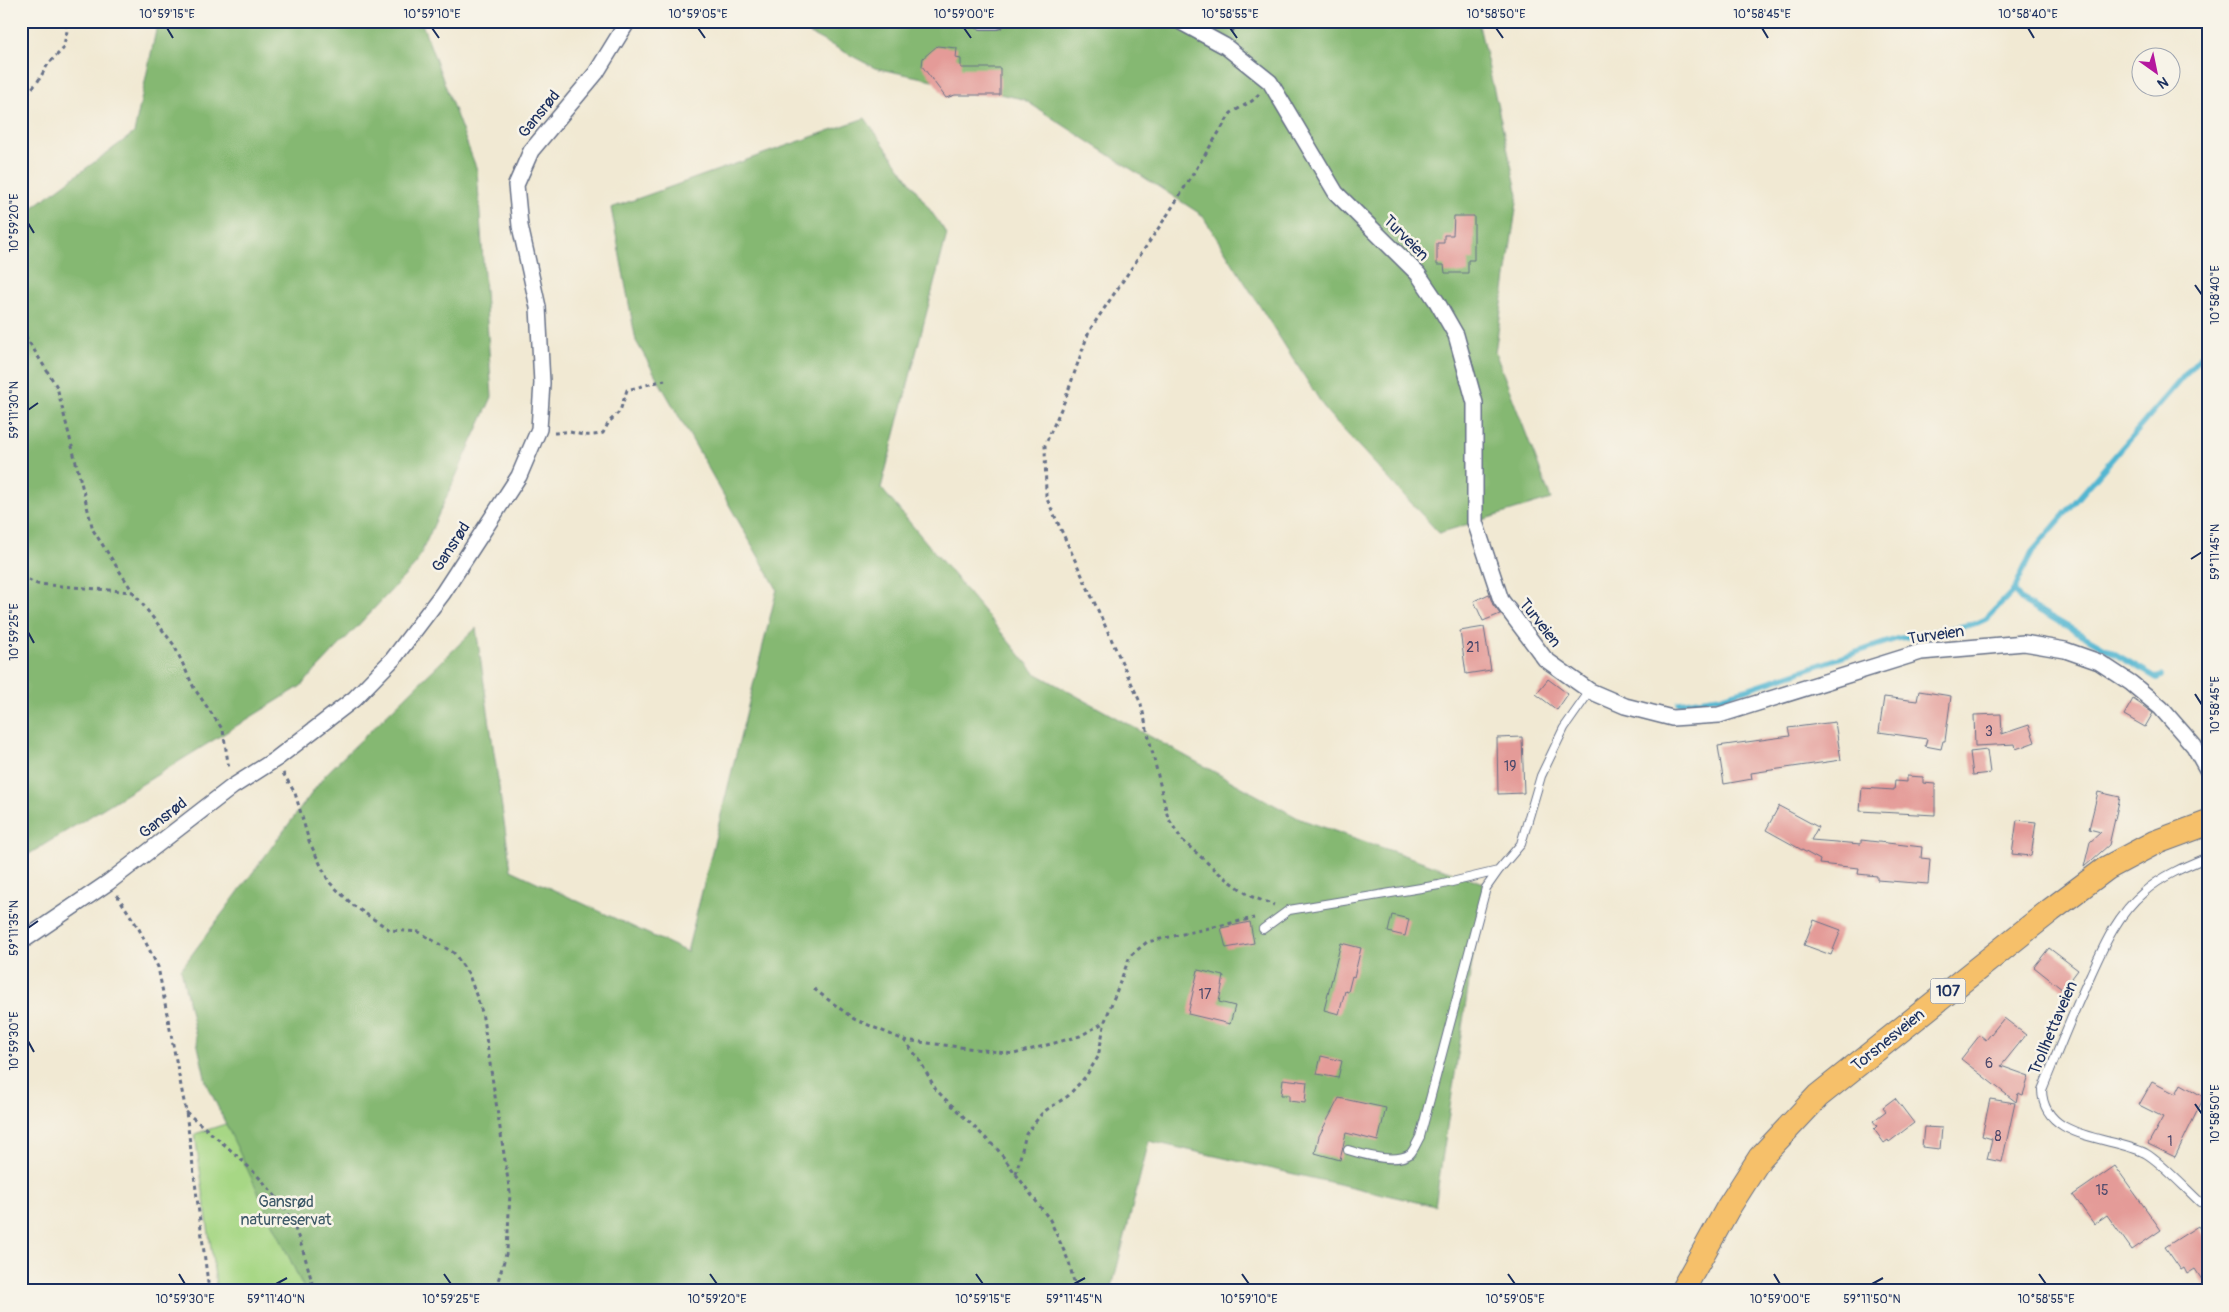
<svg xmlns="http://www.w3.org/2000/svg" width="2229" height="1312" viewBox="0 0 2229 1312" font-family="Pangolin,sans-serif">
	<rect width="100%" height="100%" fill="#f7f3e8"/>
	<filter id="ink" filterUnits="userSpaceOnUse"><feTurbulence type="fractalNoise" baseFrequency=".02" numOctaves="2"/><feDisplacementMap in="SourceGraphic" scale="10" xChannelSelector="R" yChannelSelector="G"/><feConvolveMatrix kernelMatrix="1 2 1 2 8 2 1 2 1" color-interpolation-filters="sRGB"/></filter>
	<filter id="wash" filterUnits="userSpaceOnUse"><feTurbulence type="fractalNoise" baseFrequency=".0096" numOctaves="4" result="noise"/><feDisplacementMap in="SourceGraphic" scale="20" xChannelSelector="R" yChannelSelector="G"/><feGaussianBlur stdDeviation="1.12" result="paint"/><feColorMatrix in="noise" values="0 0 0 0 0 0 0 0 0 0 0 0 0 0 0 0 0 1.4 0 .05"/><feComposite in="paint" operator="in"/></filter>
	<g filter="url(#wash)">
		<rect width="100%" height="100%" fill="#f1e9d3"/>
		<path fill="#a7d785" stroke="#618372" d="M292 1102 466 1291H217L195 1134Z"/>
		<path fill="#85b872" stroke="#507468" d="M158 21H421L477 170 492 397 416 564 301 686 21 859V216L134 133Z
			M786 21H1478L1518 195 1495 352 1551 499 1439 533 1327 412 1202 215 1023 99 875 68Z
			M865 118 947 234 881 488 1035 673 1300 819 1484 883 1435 1206 1149 1141 1111 1291H305L206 1082 181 969 326 774 476 628 511 870 687 952 777 589 636 341 611 208Z"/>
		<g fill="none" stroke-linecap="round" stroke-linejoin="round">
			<path stroke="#53b6d1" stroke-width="5.5" d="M2014 590 2021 600 2028 604 2157 678 2161 676
				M1679 703 1720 697 1747 689 1896 639 1975 624 1986 619 2014 590 2032 552 2208 348"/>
		</g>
		<g id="blocks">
			<path fill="#e49b98" d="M937 46 957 48 956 58 961 59V68H1000V95H955L946 98 922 66 923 58Z
				M1454 216H1474V260H1468V273H1445L1444 265H1437V243H1444V235H1453Z
				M1489 594 1493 605 1500 614 1483 621 1474 601Z
				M1484 627 1491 670 1466 674 1460 631Z
				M1548 679 1568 694 1557 710 1536 694Z
				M1919 691 1951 696 1945 741H1943L1941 749 1925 746 1927 739 1879 732 1884 697 1917 701Z
				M2133 699 2153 713 2145 727 2124 715Z
				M2001 714 2002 734 2029 725 2035 742 2016 749 2015 744 1975 746 1974 715Z
				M1835 722 1841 760 1751 773 1752 779 1724 784 1718 746 1790 736 1788 728Z
				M1522 737 1524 793 1498 794 1497 738Z
				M1987 750 1990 773 1973 775 1970 752Z
				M1907 776 1923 777V783L1935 784V815L1860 811 1862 788 1894 790 1895 781 1907 782Z
				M2098 792 2120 797 2109 845 2084 867 2090 842 2101 832 2089 829Z
				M1779 806 1818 827 1811 840 1861 844V840L1922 847 1921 858 1930 859 1928 884 1877 880V876L1858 874 1859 868 1819 864 1820 860 1766 830Z
				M2017 820 2036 822 2031 856 2012 854Z
				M1392 915 1409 919 1405 936 1388 932Z
				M1814 920 1841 930 1831 955 1804 945Z
				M1250 922 1254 943 1226 948 1221 928Z
				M1341 943 1361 948 1354 977 1352 976 1348 992 1345 991 1339 1014 1324 1010Z
				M2049 948 2078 970 2063 990 2034 967Z
				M1198 970 1224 976 1219 1002 1235 1006 1230 1024 1188 1014Z
				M2004 1018 2026 1035 2001 1066 2029 1076 2023 1095 2018 1093 2016 1102 1961 1059 1980 1035 1986 1040Z
				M1321 1056 1342 1061 1338 1078 1317 1074Z
				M1283 1079 1307 1082 1305 1103 1289 1101V1095H1281Z
				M2152 1082 2176 1094 2181 1084 2204 1097 2175 1157 2148 1144 2163 1117 2139 1105Z
				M1339 1098 1386 1108 1378 1141 1346 1133 1340 1160 1315 1153 1319 1136Z
				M1895 1098 1914 1123 1889 1142 1888 1140 1884 1143 1874 1129 1877 1126 1873 1121 1886 1111 1883 1107Z
				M1990 1099 2015 1103 2002 1162 1987 1159 1992 1139 1982 1136Z
				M1924 1127 1942 1128 1940 1149 1922 1147Z
				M2115 1166 2161 1230 2132 1250 2107 1215 2094 1224 2073 1195Z
				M2198 1226 2208 1241V1289L2195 1269 2187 1274 2184 1268 2181 1270 2165 1247Z"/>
		</g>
	</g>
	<g filter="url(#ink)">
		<use href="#blocks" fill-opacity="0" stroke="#667087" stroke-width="1"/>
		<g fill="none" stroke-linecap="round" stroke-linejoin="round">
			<g stroke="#667087" stroke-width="10">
				<path id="service" d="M1263 929 1289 910 1439 885 1498 871 1521 844 1541 776 1564 728 1590 691
					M1348 1150C1364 1155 1395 1164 1410 1154 1414 1150 1417 1142 1420 1137L1486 888 1498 871
					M2200 1202C2186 1189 2161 1162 2145 1153 2113 1136 2043 1141 2042 1090 2058 1051 2073 1012 2091 974 2105 943 2118 914 2144 892 2162 876 2186 866 2208 857"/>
			</g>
			<g stroke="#667087" stroke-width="18">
				<path id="minor" d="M981 21H997
					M1179 21 1225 46 1270 82 1336 193 1418 274 1437 302 1456 335 1475 403V522L1501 600 1545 659 1590 691 1625 706 1672 718 1719 715 1921 652 2024 643 2065 650 2099 662 2131 683 2161 708 2194 746 2208 771
					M21 942 109 882 232 787 276 759 354 699 393 659 443 593 519 476 539 429 542 383 538 307 520 226 516 185 531 151 596 73 628 21"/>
			</g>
			<g stroke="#667087" stroke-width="26">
				<path id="primary" d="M1682 1291 1728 1208 1760 1158 1818 1096 2051 910 2107 868 2154 843 2208 823"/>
			</g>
			<path stroke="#667087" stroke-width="3" stroke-dasharray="4 4" stroke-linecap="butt" d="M1232 32 1237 21
				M1259 94 1252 101 1231 113 1168 214 1089 331 1065 400 1045 445 1046 497 1141 704 1168 818 1182 840 1220 874 1250 896 1274 905
				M21 99 37 83 48 64 63 49 67 31 66 21
				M21 329 57 387 93 530 133 592 174 645 194 688 223 730 229 769
				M554 433C559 433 566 431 570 432 582 435 591 437 603 433L609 422 620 411 627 390 665 380
				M21 576 37 584 133 592
				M283 773 295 793 309 841 329 882 354 906 390 930 419 932 454 953 469 975 482 1012 510 1193 507 1251 495 1291
				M117 895 139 929 158 967 186 1112 209 1291
				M814 989 854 1019 904 1040 919 1059 936 1090 998 1150 1050 1220 1069 1262 1076 1291
				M904 1040 1014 1054 1080 1036 1105 1022
				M186 1112C222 1143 276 1184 295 1229 303 1248 309 1270 314 1291
				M1016 1174 1026 1134 1043 1112 1068 1096 1086 1076 1098 1057 1105 1021 1130 956 1147 942 1254 918"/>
			<use href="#service" stroke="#fff" stroke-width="8"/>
			<use href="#minor" stroke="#fff" stroke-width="15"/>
			<use href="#primary" stroke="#f6c06b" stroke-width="24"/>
		</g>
	</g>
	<path fill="none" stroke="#1b2f5e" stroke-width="2" d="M167 28 173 38M432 28 439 38M698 28 705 38M964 28 971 38M1230 28 1237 38M1496 28 1503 38M1762 28 1768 38M2028 28 2034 38M28 223 34 233M2195 285 2202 295M28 410 38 403M2191 559 2202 552M28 632 34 643M2195 694 2202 705M28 928 38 921M28 1041 34 1052M2195 1104 2202 1114M179 1274 185 1284M444 1274 451 1284M710 1274 717 1284M976 1274 983 1284M1242 1274 1249 1284M1508 1274 1515 1284M1774 1274 1780 1284M2039 1274 2046 1284M276 1284 287 1278M1074 1284 1085 1278M1872 1284 1883 1278"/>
	<g text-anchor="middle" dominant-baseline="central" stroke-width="5" stroke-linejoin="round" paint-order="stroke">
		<g font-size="14" fill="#4d4a6c">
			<text x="1473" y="647">21</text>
			<text x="1989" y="731">3</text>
			<text x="1510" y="766">19</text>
			<text x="1205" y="994">17</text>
			<text x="1989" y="1063">6</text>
			<text x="1998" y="1136">8</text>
			<text x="2170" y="1141">1</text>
			<text x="2102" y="1190">15</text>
		</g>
		<rect fill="#f7f3e8" stroke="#5d6a87" stroke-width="1" x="1930.5" y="978.5" width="35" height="25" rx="4"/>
		<g font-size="15" font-weight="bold" fill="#1b2f5e">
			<text x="1948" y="991">107</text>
		</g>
		<g font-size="16" fill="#1b2f5e" stroke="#f7f3e8">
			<text transform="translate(539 114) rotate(-51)">Gansrød</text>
			<text transform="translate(1406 238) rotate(45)">Turveien</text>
			<text transform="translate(451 547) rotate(-57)">Gansrød</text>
			<text transform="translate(1540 623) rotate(52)">Turveien</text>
			<text transform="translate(1936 635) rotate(-8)">Turveien</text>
			<text transform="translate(163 818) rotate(-38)">Gansrød</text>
			<text transform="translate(2053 1028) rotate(-67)">Trollhettaveien</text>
			<text transform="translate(1888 1040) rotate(-39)">Torsnesveien</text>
		</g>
		<g font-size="16" fill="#3e5968" stroke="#f7f3e8">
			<text x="286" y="1202">Gansrød<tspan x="286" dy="18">naturreservat</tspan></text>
		</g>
	</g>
	<rect width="2229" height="1312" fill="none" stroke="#f7f3e8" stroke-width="55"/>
	<g transform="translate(2156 72) rotate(147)"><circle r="24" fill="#f7f3e8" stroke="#9fa5b1"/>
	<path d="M0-4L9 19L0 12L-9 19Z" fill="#b5179e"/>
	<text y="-8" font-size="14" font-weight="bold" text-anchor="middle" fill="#1b2f5e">N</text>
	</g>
	<rect x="28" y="28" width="2174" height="1256" fill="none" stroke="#1b2f5e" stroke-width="2"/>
	<g font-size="12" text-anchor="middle" fill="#1b2f5e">
		<text x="167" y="18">10°59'15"E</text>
		<text x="432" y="18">10°59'10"E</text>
		<text x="698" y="18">10°59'05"E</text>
		<text x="964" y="18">10°59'00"E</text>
		<text x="1230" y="18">10°58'55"E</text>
		<text x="1496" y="18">10°58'50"E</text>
		<text x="1762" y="18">10°58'45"E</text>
		<text x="2028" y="18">10°58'40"E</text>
		<text transform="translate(14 223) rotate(-90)" y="4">10°59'20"E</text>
		<text transform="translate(2215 295) rotate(-90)" y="4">10°58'40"E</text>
		<text transform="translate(14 410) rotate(-90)" y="4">59°11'30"N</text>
		<text transform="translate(2215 552) rotate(-90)" y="4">59°11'45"N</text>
		<text transform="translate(14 632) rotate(-90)" y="4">10°59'25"E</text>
		<text transform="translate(2215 705) rotate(-90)" y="4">10°58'45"E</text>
		<text transform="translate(14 928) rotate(-90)" y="4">59°11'35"N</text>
		<text transform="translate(14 1041) rotate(-90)" y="4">10°59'30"E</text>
		<text transform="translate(2215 1114) rotate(-90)" y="4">10°58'50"E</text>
		<text x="185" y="1303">10°59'30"E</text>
		<text x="276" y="1303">59°11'40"N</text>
		<text x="451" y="1303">10°59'25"E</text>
		<text x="717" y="1303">10°59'20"E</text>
		<text x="983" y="1303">10°59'15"E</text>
		<text x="1074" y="1303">59°11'45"N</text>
		<text x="1249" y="1303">10°59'10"E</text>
		<text x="1515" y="1303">10°59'05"E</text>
		<text x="1780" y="1303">10°59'00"E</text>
		<text x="1872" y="1303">59°11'50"N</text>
		<text x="2046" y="1303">10°58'55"E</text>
	</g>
</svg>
